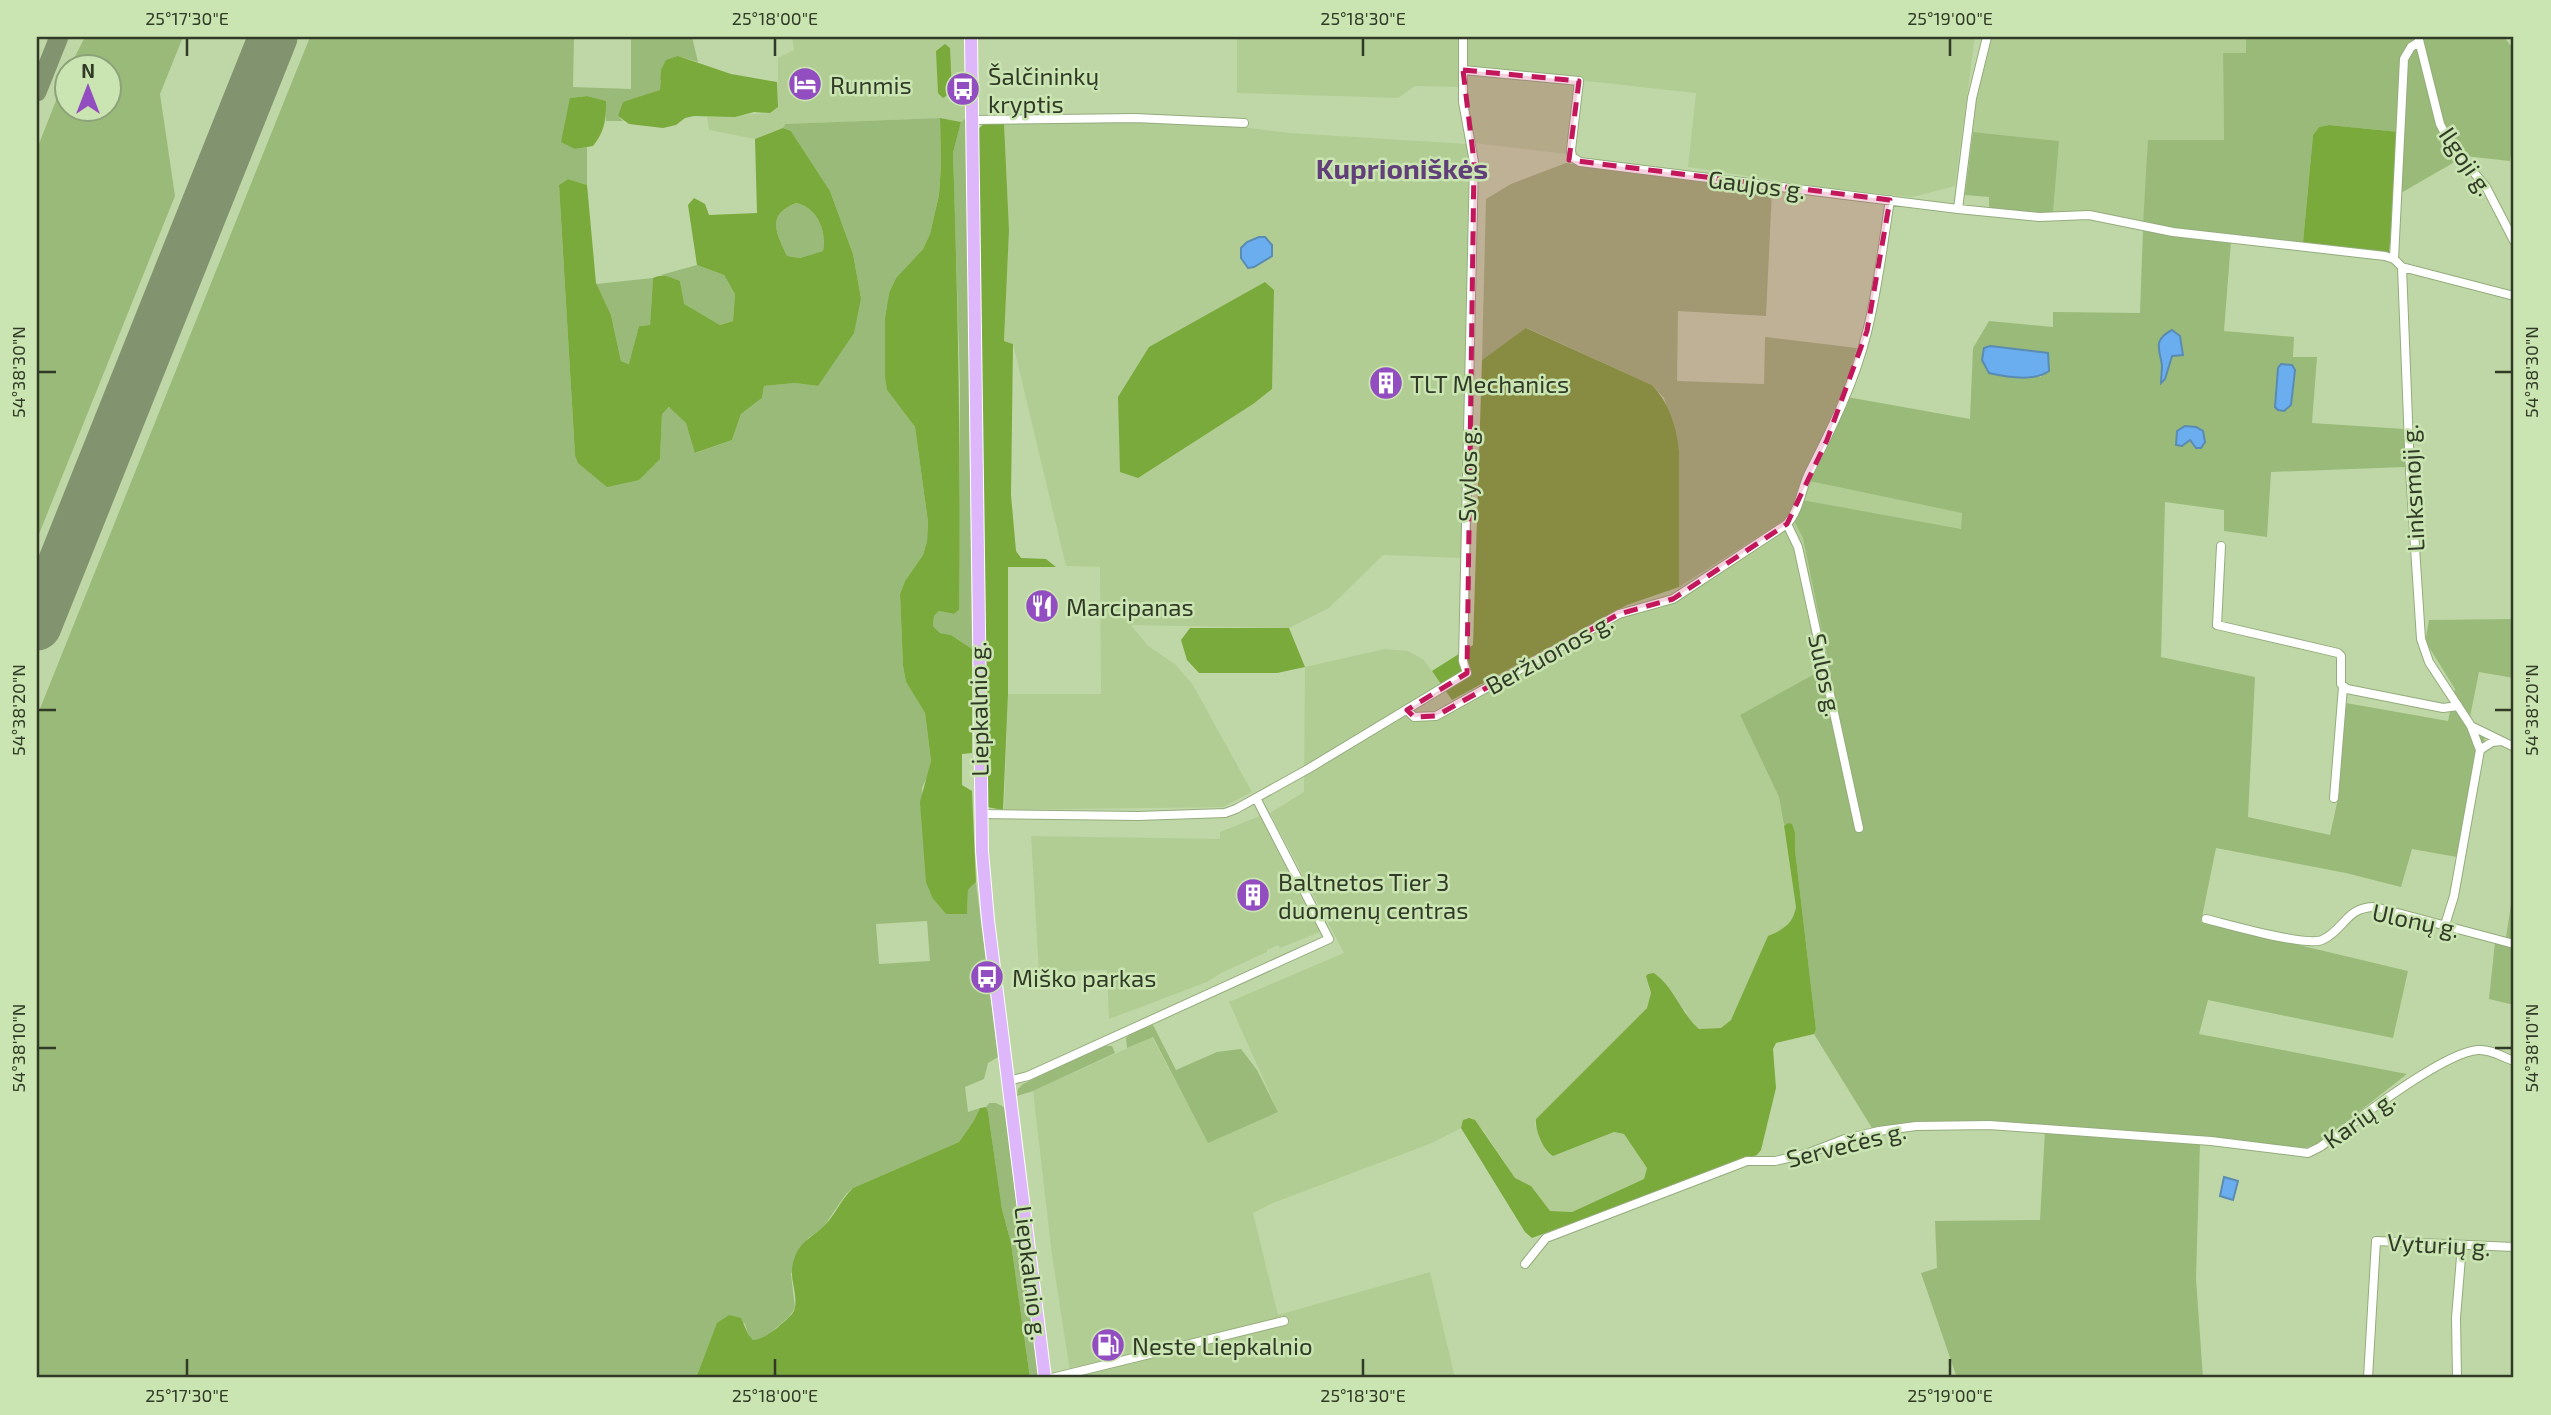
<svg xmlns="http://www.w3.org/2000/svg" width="2551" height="1415" viewBox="0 0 2551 1415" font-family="'Exo 2',sans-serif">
	<rect width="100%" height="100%" fill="#bfd7a6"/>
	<path fill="#b1cd94" d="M792 37H966V118L961 122 939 118 785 124 783 128 755 139 709 130 707 117 770 113 778 107V58L794 50Z
		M1237 37H1459L1458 87 1415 86 1398 98 1237 93Z
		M1467 37H1975L1955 186 1912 197 1820 187 1688 167 1696 93 1466 68Z
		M1990 37H2246V53L2223 54 2224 140H2149L2143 223 2107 214 2080 212 2053 213 2059 141 1973 132 1975 102Z
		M1466 74 1575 83 1567 154 1474 143 1466 102Z
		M1132 122 1232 126 1290 133 1467 144 1469 153 1462 558 1383 555 1329 608 1289 628 1131 625 1148 646 1175 664 1193 685 1252 792 1223 807 1004 810 1008 694H1101L1100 567 1066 566 1013 344 1004 341 1009 230 1004 123Z
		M1809 481 1963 513 1961 530 1802 500Z
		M1789 517 1794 521 1803 538 1829 666 1740 715 1779 797 1796 907 1794 916 1785 928 1768 936 1737 1011 1731 1020 1721 1028 1699 1029 1689 1021 1686 1011 1648 986 1651 993 1647 1008 1536 1119 1535 1125 1547 1152 1553 1156 1614 1132 1624 1134 1647 1168 1644 1179 1572 1212 1549 1211 1531 1186 1515 1178 1483 1130 1463 1120 1461 1128 1432 1143 1273 1203 1253 1213 1278 1315 1430 1272 1455 1378H1071L1052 1255 1033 1091 1152 1037 1208 1142 1278 1112 1229 1002 1344 953 1270 813 1304 792 1305 667 1385 649 1408 651 1424 660 1452 700 1627 605 1679 587Z
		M1260 816 1320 932 1280 948 1278 945 1267 950V952L1221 973 1207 982 1109 1019 1107 970 1039 972 1031 836 1220 839V832Z"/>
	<path fill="#9aba79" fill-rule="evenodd" d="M85 37H183L160 94 175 196 37 539V149L66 75V108H108V66H70Z
		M310 37H574L573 87 631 89V37H692L698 62 678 56 660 81V90L618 116 623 121H606L605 101 587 96 570 98 575 149 587 147V185L568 179 559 185 575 455 660 459 662 413 670 407 686 423 696 453 732 440 741 414 762 398 764 386 795 383 818 386 861 298 853 254 830 191 791 131 783 128 785 124 940 118 941 164 939 195 930 234 923 249 896 278 889 293 885 318 887 390 915 427 928 522 927 541 923 555 905 581 900 594 903 666 906 682 925 713 931 761 928 775 922 788 933 899 946 914 967 913 968 890 976 882 998 1057 988 1063 984 1079 965 1087 968 1112 980 1108 973 1122 959 1142 853 1188 846 1194 822 1229 808 1238 791 1274 795 1308 789 1317 763 1339 753 1340 748 1334 745 1324 729 1315 717 1324 696 1378H37V716ZM927 921 930 961 879 964 876 924Z
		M2246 37H2504L2514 50V135L2510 161 2465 156 2394 197 2399 132 2329 125 2319 127 2313 135 2303 242 2175 229 2143 223 2148 140H2224L2223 53H2246Z
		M966 118 972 649 951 635 940 633 933 626 934 616 939 611 954 614 959 610 960 385 953 153 961 122Z
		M1973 132 2059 141 2053 213 1989 209V197L1965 195Z
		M1566 163 1772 191 1766 316 1678 311 1677 381 1764 384 1765 337 1857 348 1842 396 1789 517 1679 587V449L1664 398 1652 385 1527 328 1482 360 1486 199 1511 184Z
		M796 203C817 207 827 231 823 251L800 258 787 256C776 232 766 215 796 203Z
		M2143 230 2231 241 2224 331 2294 337 2293 357H2317L2312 423 2404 429 2405 467 2271 472 2267 537 2224 531V510L2165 502 2161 657 2255 677 2248 817 2330 835 2339 794 2346 703 2448 721 2455 689 2427 644 2426 637 2429 620 2514 619V678L2479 672 2468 727 2485 737 2466 805 2457 857 2412 849 2401 887 2346 873 2216 848 2201 922 2408 971 2393 1038 2208 1000 2199 1034 2407 1074 2319 1143 2305 1148 2039 1124 1936 1123 1872 1128 1814 1034 1816 1029 1795 850V833L1788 823 1784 826 1779 797 1740 715 1829 666 1803 538 1794 521 1802 500 1961 529 1962 513 1809 481 1847 397 1970 419 1973 348 1989 321 2053 327V312L2140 313ZM1990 346 2042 352 2041 377 2006 376 1982 360Z
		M697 265 724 275 735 294 733 321 720 325 683 304 680 281 661 275Z
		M653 278 650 325 639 326 630 364 621 361 611 315 596 284Z
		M2514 885V1005L2489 999 2495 942 2505 944Z
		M1153 1025 1176 1070 1217 1052 1241 1049 1257 1070 1278 1112 1208 1143 1153 1037 1127 1048 1126 1038 1131 1033Z
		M1103 1046H1112L1115 1053 1033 1091 1017 1096 1018 1089 1023 1084Z
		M989 1103H996L1004 1107 1039 1378H1030L1011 1243 1002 1209 988 1112 986 1107Z
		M2045 1130 2200 1143 2196 1279 2203 1378H1957L1921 1273 1937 1268 1935 1221 2040 1220Z"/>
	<path fill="#7aa93c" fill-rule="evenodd" d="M945 44 950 48 952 92 943 98 938 93 936 51Z
		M678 56 731 74 777 82 778 107 770 113 754 112 735 117 694 116 685 118 676 125 663 128 629 124 618 116 623 102 660 90 661 70 666 60Z
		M587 96 606 101C606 120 605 131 593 146L575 149 561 142 570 98Z
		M940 118 961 122 953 153C958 305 961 458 959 610L954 614 939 611 934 616 933 626 940 633 951 635 972 649V753L962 754V785L972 791 976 882 968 890 967 914H946L933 899 926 882 920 802 931 761 925 713 906 682 903 666 900 594 905 581 923 555 927 541 928 522 915 427 887 390 885 376V318L889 293 896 278 923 249 930 234 939 195 941 164Z
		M985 123H1004L1009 230 1004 341 1013 344 1011 495 1016 551 1021 558 1046 559 1056 567H1008V694L1003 810 987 807 976 131Z
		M2329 125 2399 132 2389 253 2303 242 2313 135 2319 127Z
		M783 128 791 131 830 191 853 254 861 298 854 333 818 386 795 383 764 386 762 398 741 414 732 440 695 453 686 423 669 407 662 414 660 459 639 480 607 487 578 463 575 455 559 185 568 179 587 185 596 283 611 315 621 361 629 364 639 326 650 325 653 278C663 273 670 277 680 281L684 304 720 325 733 321 735 294 724 275 697 265 688 205 694 198 705 204 709 215 757 213 755 139ZM796 203C817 207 827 231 823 251L800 258 787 256C776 232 766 215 796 203Z
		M1265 282 1274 290 1272 389 1253 404 1138 478 1120 472 1118 397 1149 347Z
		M1526 328 1652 385C1669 403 1676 425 1679 450V587L1627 605 1452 700 1432 671 1473 645 1482 360Z
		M1190 628H1289L1305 667 1277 673H1199L1187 660 1181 640Z
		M1788 823 1792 824 1795 833V850L1816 1029 1814 1034 1776 1043 1773 1049 1776 1088 1761 1150 1757 1155 1532 1238 1525 1232 1461 1128 1463 1120 1469 1118 1475 1120 1515 1178 1531 1186 1550 1211 1572 1212 1644 1179 1647 1168 1624 1134 1614 1132 1553 1156C1543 1150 1535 1130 1536 1119L1647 1008 1651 993 1646 976 1648 974 1654 973C1675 988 1681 1014 1699 1029L1721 1028 1731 1020 1768 936C1784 929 1793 924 1796 907L1784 826Z
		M986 1107 988 1112 1002 1209 1011 1243 1030 1378H696L717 1323 729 1315 741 1318 748 1334 753 1340C764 1339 768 1334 777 1328 783 1322 793 1316 795 1308 798 1288 786 1277 796 1254 802 1240 814 1236 823 1227 835 1216 841 1199 853 1188L959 1142 973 1122 980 1108Z"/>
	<path fill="#6baef0" stroke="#598bb3" stroke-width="2" d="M1259 237H1265L1272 245V256L1254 267 1248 268 1241 258V248L1247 242Z
		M2172 330 2180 336 2183 355 2172 356 2165 379 2161 383C2161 378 2162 370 2162 365 2159 348 2153 340 2172 330Z
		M1990 346 2048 353 2049 371C2034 382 2006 377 1989 373L1982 360 1984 348Z
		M2281 364 2292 365 2295 370 2291 405 2284 411 2278 410 2275 407 2278 368Z
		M2185 426 2196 427 2203 431 2205 442 2201 448H2196L2190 440 2182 446 2176 445 2177 431Z
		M2224 1177 2238 1181 2233 1200 2220 1196Z"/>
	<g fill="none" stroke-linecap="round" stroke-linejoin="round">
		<path stroke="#82946f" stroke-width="19" d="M261 37 265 58
			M37 92 59 37"/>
		<path stroke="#82946f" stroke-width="49" d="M37 626 273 37"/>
		<g stroke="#94ac7c" stroke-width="10">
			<path id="minor" d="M2419 40 2440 124 2451 145 2486 187 2514 241
				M2419 42 2411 47 2404 59 2394 259 2402 267 2410 471 2421 639 2429 662 2471 726 2480 750 2454 896 2445 925
				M1463 70 1579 81 1571 150 1572 157 1580 162 1958 209 2039 217 2089 215 2173 232 2385 256 2394 259
				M971 120 1135 118 1244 123
				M1958 209 1972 98 1987 37
				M2402 267 2514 296
				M1787 524 1798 547 1859 828
				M2221 546 2217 625 2338 653 2341 656V684L2347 689 2443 708 2458 706
				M1407 710 1414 717 1436 716 1619 614 1673 599 1787 524C1800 510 1801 488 1810 471 1833 426 1855 381 1867 332 1878 289 1883 243 1890 200
				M2471 726 2514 747
				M2480 750 2492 742 2501 741
				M2334 798 2343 687
				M980 814 1138 816 1225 813 1236 809 1308 769 1467 673 1463 661 1474 162 1463 102V37
				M2206 919C2227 924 2305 947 2322 940 2345 930 2345 907 2375 907L2514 944
				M1008 1081 1028 1076 1329 939 1256 798
				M1525 1264 1546 1238 1747 1161H1775L1809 1153 1845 1139 1879 1131 1916 1126 1989 1125 2211 1141 2308 1153 2320 1147C2352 1124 2443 1052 2478 1050 2491 1049 2502 1057 2514 1061
				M1052 1378 1284 1321
				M2368 1378 2376 1241 2514 1247
				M2457 1378 2456 1318 2462 1245"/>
		</g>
		<g stroke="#fff" stroke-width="14">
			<path id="trunk" d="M971 37 982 851 988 920 1045 1378"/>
		</g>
		<use href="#minor" stroke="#fff" stroke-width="8"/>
		<use href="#trunk" stroke="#deb7fb" stroke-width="12"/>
	</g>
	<path fill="#c2185b" fill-opacity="0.2" stroke="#c2185b" stroke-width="5" stroke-dasharray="14 9" stroke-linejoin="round" d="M1463 70 1579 81 1569 160 1890 200 1867 331 1827 440 1787 524 1673 599 1619 614 1436 716 1414 717 1407 710 1467 673 1474 162Z"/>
	<path fill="none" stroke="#303a26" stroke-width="2.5" d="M187 38V56M775 38V56M1363 38V56M1950 38V56M38 372H56M2495 372H2512M38 710H56M2495 710H2512M38 1048H56M2495 1048H2512M187 1359V1376M775 1359V1376M1363 1359V1376M1950 1359V1376"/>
	<defs>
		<g id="hotel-disc" transform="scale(1.75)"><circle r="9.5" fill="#924dc1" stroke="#cbe5b2"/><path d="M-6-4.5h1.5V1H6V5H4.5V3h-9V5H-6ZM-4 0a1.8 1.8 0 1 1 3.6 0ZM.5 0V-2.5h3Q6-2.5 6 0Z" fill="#fff"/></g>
		<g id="bus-disc" transform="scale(1.75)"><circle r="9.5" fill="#924dc1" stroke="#cbe5b2"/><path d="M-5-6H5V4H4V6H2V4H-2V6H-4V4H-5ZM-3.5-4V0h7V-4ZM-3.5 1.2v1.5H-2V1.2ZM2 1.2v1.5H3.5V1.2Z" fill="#fff"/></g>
		<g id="building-disc" transform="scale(1.75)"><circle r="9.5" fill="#924dc1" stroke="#cbe5b2"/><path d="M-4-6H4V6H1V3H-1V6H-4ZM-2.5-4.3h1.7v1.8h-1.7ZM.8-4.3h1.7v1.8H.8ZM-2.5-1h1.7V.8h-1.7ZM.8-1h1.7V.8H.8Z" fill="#fff"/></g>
		<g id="restaurant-disc" transform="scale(1.75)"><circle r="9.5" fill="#924dc1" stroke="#cbe5b2"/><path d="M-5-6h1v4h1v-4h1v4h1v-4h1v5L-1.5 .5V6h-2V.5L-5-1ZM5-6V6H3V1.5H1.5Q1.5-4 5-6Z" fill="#fff"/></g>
		<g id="fuel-disc" transform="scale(1.75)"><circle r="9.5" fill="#924dc1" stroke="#cbe5b2"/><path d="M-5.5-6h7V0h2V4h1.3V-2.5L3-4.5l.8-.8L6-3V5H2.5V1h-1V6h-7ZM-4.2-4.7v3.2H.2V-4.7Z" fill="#fff"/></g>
	</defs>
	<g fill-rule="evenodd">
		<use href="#hotel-disc" x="805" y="84"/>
		<use href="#bus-disc" x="963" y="89"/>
		<use href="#building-disc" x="1386" y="383"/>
		<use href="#restaurant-disc" x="1042" y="606"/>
		<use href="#building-disc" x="1253" y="895"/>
		<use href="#bus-disc" x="987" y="977"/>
		<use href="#fuel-disc" x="1108" y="1345"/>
	</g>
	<g text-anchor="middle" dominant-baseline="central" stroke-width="5" stroke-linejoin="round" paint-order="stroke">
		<g font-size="24" fill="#303a26" stroke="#cbe5b2" text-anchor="start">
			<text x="988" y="75">Šalčininkų<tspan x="988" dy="28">kryptis</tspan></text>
			<text x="830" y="84">Runmis</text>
			<text x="1410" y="383">TLT Mechanics</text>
			<text x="1066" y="606">Marcipanas</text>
			<text x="1278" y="881">Baltnetos Tier 3<tspan x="1278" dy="28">duomenų centras</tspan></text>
			<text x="1012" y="977">Miško parkas</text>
			<text x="1132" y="1345">Neste Liepkalnio</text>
		</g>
		<g font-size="24" fill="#303a26" stroke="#cbe5b2">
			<text transform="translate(2467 161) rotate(56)">Ilgoji g.</text>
			<text transform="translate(1757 184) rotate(7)">Gaujos g.</text>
			<text transform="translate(1467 474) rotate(-89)">Svylos g.</text>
			<text transform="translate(2412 488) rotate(-93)">Linksmoji g.</text>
			<text transform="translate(1549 653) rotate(-29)">Beržuonos g.</text>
			<text transform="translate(1826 675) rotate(78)">Sulos g.</text>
			<text transform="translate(978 709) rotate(-91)">Liepkalnio g.</text>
			<text transform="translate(2416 920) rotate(12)">Ulonų g.</text>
			<text transform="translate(2359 1119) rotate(-35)">Karių g.</text>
			<text transform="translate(1846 1144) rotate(-14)">Servečės g.</text>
			<text transform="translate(2439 1244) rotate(3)">Vyturių g.</text>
			<text transform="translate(1032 1273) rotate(83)">Liepkalnio g.</text>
		</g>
		<g font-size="28" font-weight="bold" fill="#613f79" stroke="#cbe5b2">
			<text x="1402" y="168">Kuprioniškės</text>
		</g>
	</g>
	<rect width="2551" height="1415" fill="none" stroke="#cbe5b2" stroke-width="77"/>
	<g transform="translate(88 88)"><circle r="33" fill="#cbe5b2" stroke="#8da17a" stroke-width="2"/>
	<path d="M0-5L12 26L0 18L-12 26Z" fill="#924dc1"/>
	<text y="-10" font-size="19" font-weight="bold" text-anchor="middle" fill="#303a26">N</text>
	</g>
	<rect x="38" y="38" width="2474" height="1338" fill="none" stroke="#303a26" stroke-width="2.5"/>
	<g font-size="18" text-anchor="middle" fill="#303a26">
		<text x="187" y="25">25°17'30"E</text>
		<text x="775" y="25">25°18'00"E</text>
		<text x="1363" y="25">25°18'30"E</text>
		<text x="1950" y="25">25°19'00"E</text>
		<text transform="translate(19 372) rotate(-90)" y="6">54°38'30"N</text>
		<text transform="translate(2532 372) rotate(-90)" y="6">54°38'30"N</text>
		<text transform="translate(19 710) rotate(-90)" y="6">54°38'20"N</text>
		<text transform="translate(2532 710) rotate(-90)" y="6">54°38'20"N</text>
		<text transform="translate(19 1048) rotate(-90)" y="6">54°38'10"N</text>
		<text transform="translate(2532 1048) rotate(-90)" y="6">54°38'10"N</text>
		<text x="187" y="1402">25°17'30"E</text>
		<text x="775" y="1402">25°18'00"E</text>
		<text x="1363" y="1402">25°18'30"E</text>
		<text x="1950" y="1402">25°19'00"E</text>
	</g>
</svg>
